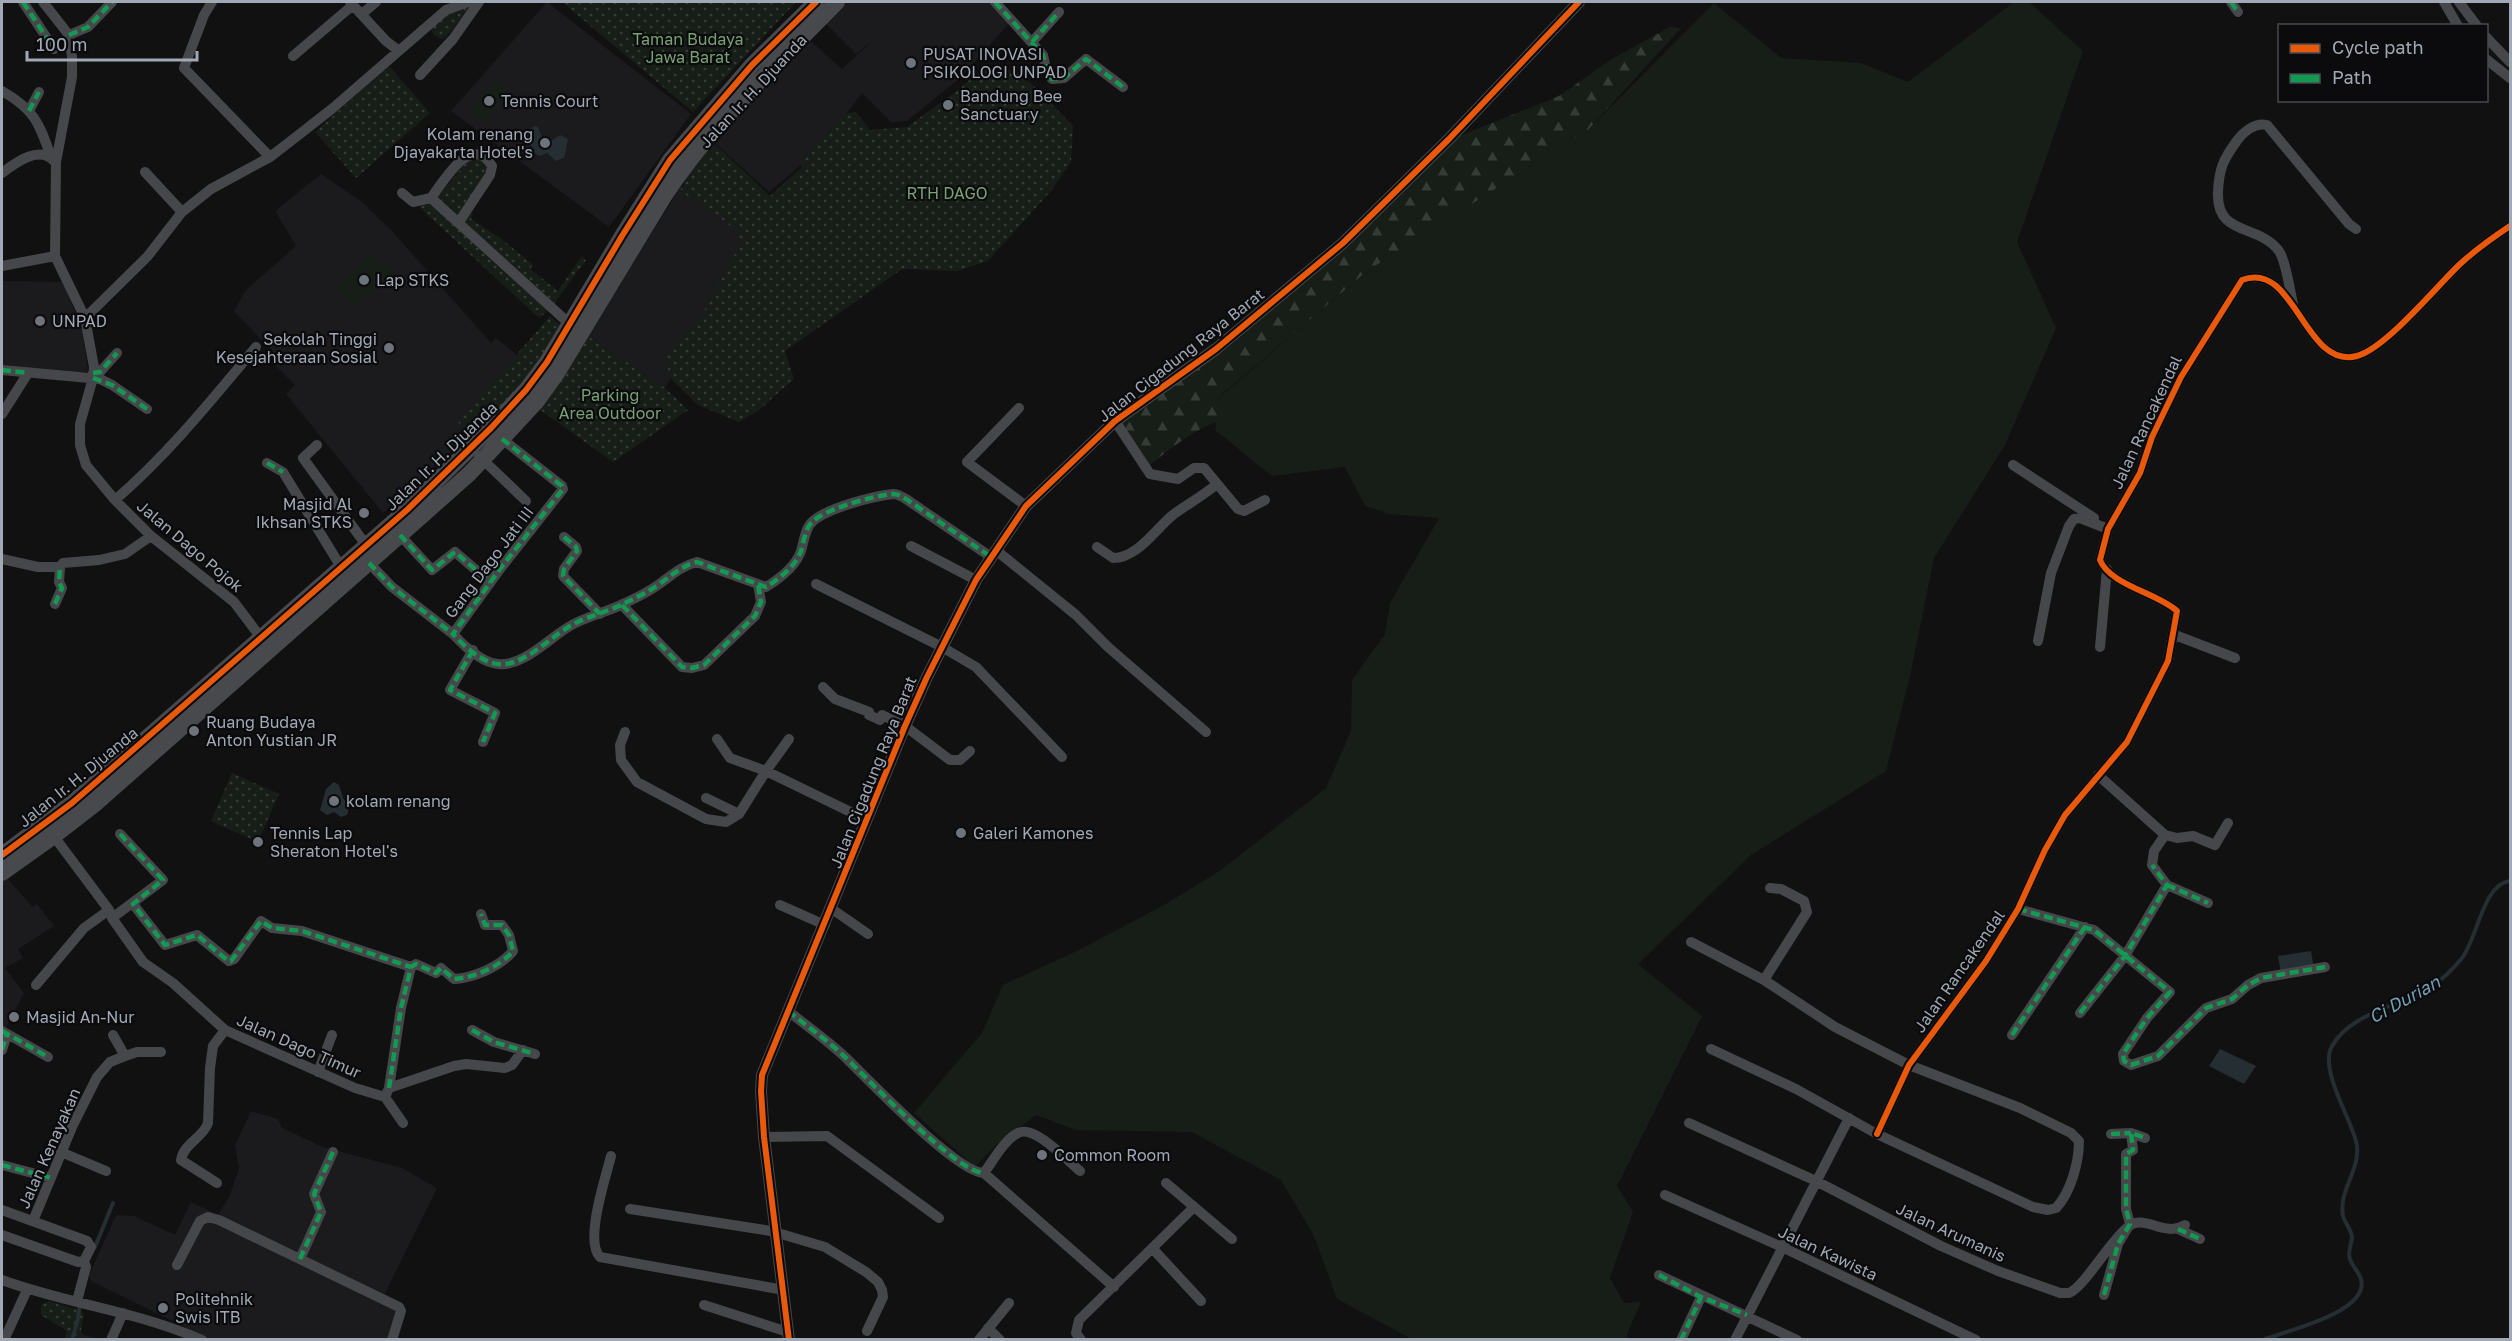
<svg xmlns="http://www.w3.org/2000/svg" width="2512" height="1341" viewBox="0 0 2512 1341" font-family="'Golos Text',sans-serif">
	<defs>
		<pattern id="forest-firs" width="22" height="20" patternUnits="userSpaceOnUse" patternTransform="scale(1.5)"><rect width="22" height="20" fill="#171e17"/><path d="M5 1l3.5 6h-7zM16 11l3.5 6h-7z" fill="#353c36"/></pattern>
		<pattern id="park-dots" width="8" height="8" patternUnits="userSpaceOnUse" patternTransform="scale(1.5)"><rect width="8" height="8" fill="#171e17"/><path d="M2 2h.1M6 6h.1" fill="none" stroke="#353c36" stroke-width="1.8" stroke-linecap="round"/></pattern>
	</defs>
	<rect width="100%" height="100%" fill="#111"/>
	<path fill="#1b1b1d" d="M547 2 691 114 609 227 451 111Z
		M843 2H993L1011 21 960 78 907 121 891 122 862 93 820 149 769 192 713 141 807 38 842 69 874 39 856 54 824 22Z
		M321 174 362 202 393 232 491 343 496 338 533 367 459 444 383 513 286 394 295 385 270 360 274 353 234 311 245 291 296 246 275 211Z
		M681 186 757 234 665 388 588 336Z
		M2 281 63 282 83 332 88 372H63L2 365Z
		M7 878 33 907 37 904 54 926 18 949 23 958 5 968 24 993 4 1031 2 1030V881Z
		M251 1111 278 1119 282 1128 323 1147 402 1168 437 1188 384 1295 405 1306 390 1339H209L91 1281 89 1275 116 1215 134 1216 175 1235 191 1202 218 1215 229 1197 239 1169 235 1145Z"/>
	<path fill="#171e17" d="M2014 2H2029L2083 51 2017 242 2056 328 2005 445 1934 558 1910 676 1886 771 1751 855 1638 964 1702 1016 1617 1186 1633 1212 1610 1278 1624 1303 1641 1302 1627 1334 1628 1339H1412L1337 1299 1313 1234 1281 1180 1192 1132 1076 1130 1036 1115 998 1143 975 1167 914 1113 982 1033 1003 985 1079 950 1164 905 1221 870 1326 788 1351 731 1352 680 1385 634 1390 603 1439 518 1390 514 1365 506 1345 467 1272 476 1215 430 1221 396 1367 271 1589 129 1714 3 1781 58 1861 63 1908 82Z
		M493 81 508 91 484 123 469 111Z
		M375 253 393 273 352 308 335 287Z"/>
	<path fill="url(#forest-firs)" d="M1670 27 1681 28 1589 129 1367 271 1221 395 1217 422C1193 430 1165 452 1146 469L1115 421 1216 347 1450 140 1559 96 1612 59Z"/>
	<path fill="url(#park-dots)" d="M562 2H796L693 112Z
		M469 4V9L446 37 442 39 434 35 430 27 450 11Z
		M389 66 430 113 356 178 315 132Z
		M984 68 1015 71 1036 88 1073 126 1071 162 1050 192 988 261 957 271 902 269 785 351 794 379 760 409 739 422 698 405 669 377 666 355 703 313 740 245 738 232 718 216 680 191C689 172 700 159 715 144L770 196 801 168 807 151 822 140 844 114 856 112 870 130 907 127 958 90Z
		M479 158 487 165 485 179 458 217 436 199 469 159Z
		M431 202 549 310 539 318 419 207Z
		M473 212 471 219 503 240 533 265 530 269 558 291 582 256 586 260 554 304 463 221 470 213Z
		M550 316 563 327 528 381 472 439 458 422Z
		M588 336 665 388 688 410 613 462 539 409Z
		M232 773 279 794 258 842 211 821Z
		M49 1301 79 1310 84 1314 81 1330 83 1335 97 1339H65L67 1331 41 1315V1305Z"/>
	<path fill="#242e33" d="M535 126 538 127 543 140 551 141 560 135 568 139 564 158 556 161 547 153 539 156 534 152 535 150 530 144H523L520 134Z
		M334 782 339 785 343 798 349 807 347 815 341 817 334 812 327 815 320 810 326 789Z
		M2311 951 2314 969 2281 974 2278 956Z
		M2220 1049 2256 1066 2244 1084 2209 1066Z"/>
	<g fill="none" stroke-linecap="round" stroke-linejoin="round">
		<path stroke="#242e33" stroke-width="4" d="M95 1247 113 1203
			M72 1340 78 1319 80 1303
			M2263 1340C2284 1331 2370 1313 2361 1279 2359 1272 2352 1266 2350 1259 2347 1252 2352 1244 2352 1237 2351 1229 2345 1223 2343 1216 2338 1189 2363 1168 2356 1141 2350 1117 2319 1069 2332 1046 2351 1012 2402 1006 2432 986 2443 979 2453 969 2462 958 2478 937 2483 884 2510 881"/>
		<path stroke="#45474a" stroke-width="10" d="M23 2 54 49
			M43 2 69 35 72 57V77L56 162 55 256 85 318 94 367 93 378 80 424V445L86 465 115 500 151 536 234 602 265 643
			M212 2 204 15 184 68 270 157
			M350 2 386 41 399 51
			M995 2 1043 55 1046 69 1052 79 1064 78 1086 59 1123 87
			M2231 2 2238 12
			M2444 2 2458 26
			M2459 2 2477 26
			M362 14 376 2
			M69 35 88 27 112 2
			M2486 37 2510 62
			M1032 42 1059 12
			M293 56 353 5
			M2486 59 2510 78
			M420 75 453 39 479 2
			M2 91C35 110 39 123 51 157
			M29 111 39 92
			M145 172 182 212
			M2 173C15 163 40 144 55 162
			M402 193 413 202 431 198
			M459 222 490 175 492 166C471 132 444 181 431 198L574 328
			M2 266 55 256
			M2293 304C2290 291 2286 261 2279 251 2258 223 2216 237 2218 192 2219 169 2223 160 2236 142 2243 132 2255 122 2267 125L2349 224 2356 229
			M85 318 147 257 182 212 211 189 270 157 296 137 333 108 446 10 468 2
			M2 370 100 379 112 385 147 409
			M93 373 100 372 117 353
			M1019 408 967 462 1026 506
			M2 414 28 373
			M1115 421 1150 474 1178 479 1194 468H1204L1238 509 1244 511 1265 500
			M502 439 562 486 563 489 500 569 453 634C463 645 482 663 498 664 523 667 549 638 570 626 587 616 608 612 625 603 636 598 648 592 658 585 671 576 681 566 697 562L766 587C779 579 796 566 801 551 804 541 805 528 813 521 828 508 873 496 893 494 898 494 901 496 906 499L991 557
			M317 445 303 458 366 545
			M479 456 526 501
			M267 463 283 472 341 567
			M2013 465 2094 518
			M115 500C169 453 210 402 256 347
			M400 535 432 570 455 552 490 582
			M564 537 576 547 577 551 564 569 563 576 600 614
			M911 546 976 580
			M1097 547 1113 558C1138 558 1156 528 1174 514 1188 504 1204 495 1217 484
			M997 551 1076 615 1108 647 1206 732
			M2 559 38 567H60L63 563 99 560 125 554 151 536
			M369 563 392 587 453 634
			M816 584 942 647 976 667 1062 757
			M55 604 62 588 59 582 60 567
			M622 605 682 667 692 668 704 665 755 616 761 602 758 584
			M2175 635 2235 658
			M2038 641 2051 573 2069 526 2074 519 2080 518 2108 529
			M2100 647 2107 569
			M473 650 450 690 495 713 483 742
			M823 687 835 699 869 712V715L880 720 882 715 905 726 950 760H960L970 751
			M625 732 620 745 621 760 637 782 706 819 726 822 739 814 766 771 730 758 717 739
			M789 739 766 771 867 820
			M706 798 739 814
			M50 831 109 910 112 918 143 962 173 983 225 1030 355 1088 385 1097
			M2165 835 2177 838 2193 836 2215 845 2228 823
			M2167 885 2208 903
			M133 904 165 945 197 935 229 961 234 959 261 921 272 928 302 931 411 967
			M780 905 825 925
			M832 909 868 934
			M2018 909 2094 930 2170 992 2147 1018 2123 1054 2124 1061 2131 1065 2158 1056 2206 1008 2232 999 2248 985 2261 978 2325 967
			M112 918 163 880 120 834
			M1691 942 1764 980 1835 1027 1909 1065 2020 1108 2071 1133 2079 1141C2079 1162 2071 1192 2056 1208L2048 1210 2033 1207 1877 1134 1796 1089 1711 1049
			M1764 980 1807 912 1804 901 1781 889 1770 888
			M36 985 84 928 109 910
			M788 1011C807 1026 827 1040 845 1057 869 1080 956 1172 984 1173
			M2080 1013 2125 956 2167 885 2152 865 2154 851 2165 835 2098 775
			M472 1030 494 1042 535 1054
			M2 1031 48 1057
			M2012 1035 2085 927
			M2 1050 7 1034
			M125 1056 137 1052H161
			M318 1072 332 1035
			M389 1088 454 1066 466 1064 505 1068 512 1065 523 1050
			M385 1097 389 1088 401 1008 411 967 416 964 436 973 441 968 454 979C473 978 500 967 513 951L509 935 502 925H485L481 914
			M385 1097 403 1123
			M1689 1123 1816 1181 1941 1246 1998 1271 2060 1293C2062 1293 2068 1293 2069 1293 2085 1286 2110 1241 2128 1227 2144 1213 2164 1238 2185 1225
			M1877 1134 1909 1065 1986 961 2018 909 2045 850 2065 815 2127 742 2168 661 2177 611C2157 593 2110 585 2100 560L2108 529 2140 473 2152 437 2181 377 2242 280C2295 259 2304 370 2357 356 2386 348 2436 287 2459 265 2475 250 2492 238 2510 226
			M2111 1134 2131 1133
			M764 1137 827 1136 939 1218
			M61 1152 106 1171
			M611 1156C606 1177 584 1241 600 1257L784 1290
			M2 1165 51 1178
			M984 1173 1114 1287
			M984 1173C993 1161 1004 1140 1018 1133 1034 1124 1068 1161 1080 1171
			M217 1183 181 1160C184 1143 203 1138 208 1123L210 1068 213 1046 225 1030
			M1166 1183 1232 1239
			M1665 1195 1782 1247 1976 1340
			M630 1209 771 1231 825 1247 866 1272 878 1282 882 1290 883 1297 867 1331
			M2 1210 87 1241 91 1247 84 1261 86 1267 77 1301
			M33 1221 72 1127 97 1077 110 1062 125 1056 113 1035
			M2178 1229 2200 1239
			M2 1235 78 1262 84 1261
			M1153 1249 1201 1301
			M300 1259 321 1212 314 1194 333 1152
			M177 1265 200 1221 208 1217 219 1220 399 1307 401 1311 392 1340
			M1659 1275 1797 1340
			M2 1280C67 1304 137 1311 202 1340
			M2104 1295 2118 1244 2130 1224 2126 1209V1154L2133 1150 2131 1133 2145 1138
			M704 1305 788 1332
			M988 1328 1000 1340
			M4 1340 27 1290
			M111 1340 123 1313
			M979 1340 1009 1303
			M1081 1340 1076 1333 1079 1320 1194 1207
			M1681 1340 1701 1297
			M1735 1340 1849 1118"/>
		<path stroke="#45474a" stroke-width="12" d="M789 1340 764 1137 761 1091 762 1075 905 726 927 677 976 580 1026 506 1115 421 1216 349 1343 243 1449 139 1579 2"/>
		<path stroke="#47494c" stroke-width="16" d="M2 855 72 803 126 756 408 509 491 428 526 390 547 362 622 236 670 160 752 65 816 2
			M2 873 54 836 94 805 415 522 469 474 502 439 537 401 557 373 663 198C711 124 777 64 837 2"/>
		<path stroke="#139951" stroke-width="4.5" stroke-dasharray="9 4.5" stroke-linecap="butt" d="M23 2 54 49
			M995 2 1043 55 1046 69 1052 79 1064 78 1086 59 1123 87
			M2231 2 2238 12
			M69 35 88 27 112 2
			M1032 42 1059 12
			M29 111 39 92
			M2 370 28 373
			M93 373 100 372 117 353
			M93 378 112 385 147 409
			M502 439 562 486 563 489 500 569 453 634C463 645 482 663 498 664 523 667 549 638 570 626 587 616 608 612 625 603 636 598 648 592 658 585 671 576 681 566 697 562L766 587C779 579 796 566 801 551 804 541 805 528 813 521 828 508 873 496 893 494 898 494 901 496 906 499L991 557
			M267 463 283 472
			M400 535 432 570 455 552 490 582
			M564 537 576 547 577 551 564 569 563 576 600 614
			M369 563 392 587 453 634
			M55 604 62 588 59 582 60 567
			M622 605 682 667 692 668 704 665 755 616 761 602 758 584
			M473 650 450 690 495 713 483 742
			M120 834 163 880 133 904 165 945 197 935 227 960 231 961 261 921 272 928 302 931 411 967
			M2167 885 2208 903
			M2018 909 2094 930 2170 992 2147 1018 2123 1054 2124 1061 2131 1065 2158 1056 2206 1008 2232 999 2248 985 2261 978 2325 967
			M788 1011C807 1026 827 1040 845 1057 869 1080 956 1172 984 1173
			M2080 1013 2125 956 2167 885 2152 865
			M472 1030 494 1042 535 1054
			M2 1031 48 1057
			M2012 1035 2085 927
			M2 1050 7 1034
			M389 1088 401 1008 411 967 416 964 436 973 441 968 454 979C473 978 500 967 513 951L509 935 502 925H485L481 914
			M2111 1134 2131 1133
			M2 1165 51 1178
			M2178 1229 2200 1239
			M300 1259 321 1212 314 1194 333 1152
			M1659 1275 1701 1297 1747 1315
			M2104 1295 2118 1244 2130 1224 2126 1209V1154L2133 1150 2131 1133 2145 1138
			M1681 1340 1701 1297"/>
		<g stroke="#0b0b0d" stroke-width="10">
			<path id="cycleway" d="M2 855 72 803 126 756 408 509 491 428 526 390 547 362 622 236 670 160 752 65 816 2
				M1877 1134 1909 1065 1986 961 2018 909 2045 850 2065 815 2127 742 2168 661 2177 611C2157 593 2110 585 2100 560L2108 529 2140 473 2152 437 2181 377 2242 280C2295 259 2304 370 2357 356 2386 348 2436 287 2459 265 2475 250 2492 238 2510 226
				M789 1340 764 1137 761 1091 762 1075 905 726 927 677 976 580 1026 506 1115 421 1216 349 1343 243 1449 139 1579 2"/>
		</g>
		<use href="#cycleway" stroke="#e8590c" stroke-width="6"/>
	</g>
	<g fill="#6e747b" stroke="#0b0b0d" stroke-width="2">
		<circle cx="911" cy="63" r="6"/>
		<circle cx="489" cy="101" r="6"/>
		<circle cx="948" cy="105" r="6"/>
		<circle cx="545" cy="143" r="6"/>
		<circle cx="364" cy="280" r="6"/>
		<circle cx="40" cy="321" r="6"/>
		<circle cx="389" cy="348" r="6"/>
		<circle cx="364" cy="513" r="6"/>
		<circle cx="194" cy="731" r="6"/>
		<circle cx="334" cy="801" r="6"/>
		<circle cx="961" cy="833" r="6"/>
		<circle cx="258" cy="842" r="6"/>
		<circle cx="14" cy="1017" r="6"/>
		<circle cx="1042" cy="1155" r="6"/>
		<circle cx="163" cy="1308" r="6"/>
	</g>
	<g text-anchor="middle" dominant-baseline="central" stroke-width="4.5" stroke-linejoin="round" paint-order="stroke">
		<g font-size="16" fill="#78a174" stroke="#0b0b0d">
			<text x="688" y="39">Taman Budaya<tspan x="688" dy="18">Jawa Barat</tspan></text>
			<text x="947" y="193">RTH DAGO</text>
			<text x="610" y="395">Parking<tspan x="610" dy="18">Area Outdoor</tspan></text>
		</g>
		<g font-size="16" fill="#a0a9b4" stroke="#0b0b0d" text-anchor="start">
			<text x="923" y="54">PUSAT INOVASI<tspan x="923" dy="18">PSIKOLOGI UNPAD</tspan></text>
			<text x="960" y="96">Bandung Bee<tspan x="960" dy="18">Sanctuary</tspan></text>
			<text x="501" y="101">Tennis Court</text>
			<text x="533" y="134" text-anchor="end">Kolam renang<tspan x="533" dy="18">Djayakarta Hotel's</tspan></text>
			<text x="376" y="280">Lap STKS</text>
			<text x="52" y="321">UNPAD</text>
			<text x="377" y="339" text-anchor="end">Sekolah Tinggi<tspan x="377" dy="18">Kesejahteraan Sosial</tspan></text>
			<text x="352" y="504" text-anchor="end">Masjid Al<tspan x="352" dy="18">Ikhsan STKS</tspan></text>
			<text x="206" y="722">Ruang Budaya<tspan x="206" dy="18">Anton Yustian JR</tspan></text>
			<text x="346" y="801">kolam renang</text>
			<text x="270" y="833">Tennis Lap<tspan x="270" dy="18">Sheraton Hotel's</tspan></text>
			<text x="973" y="833">Galeri Kamones</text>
			<text x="26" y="1017">Masjid An-Nur</text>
			<text x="1054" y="1155">Common Room</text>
			<text x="175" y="1299">Politehnik<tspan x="175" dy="18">Swis ITB</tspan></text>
		</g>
		<g font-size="16" fill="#a0a9b4" stroke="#0b0b0d">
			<text transform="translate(753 91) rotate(-47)">Jalan Ir. H. Djuanda</text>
			<text transform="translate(1181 355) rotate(-38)">Jalan Cigadung Raya Barat</text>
			<text transform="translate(2146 422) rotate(-65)">Jalan Rancakendal</text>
			<text transform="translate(441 456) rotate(-44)">Jalan Ir. H. Djuanda</text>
			<text transform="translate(190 546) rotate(40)">Jalan Dago Pojok</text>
			<text transform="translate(489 562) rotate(-53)">Gang Dago Jati III</text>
			<text transform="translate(873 772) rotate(-68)">Jalan Cigadung Raya Barat</text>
			<text transform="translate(78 777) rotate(-39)">Jalan Ir. H. Djuanda</text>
			<text transform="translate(1959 971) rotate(-55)">Jalan Rancakendal</text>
			<text transform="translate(299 1046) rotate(24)">Jalan Dago Timur</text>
			<text transform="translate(49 1148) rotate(-66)">Jalan Kenayakan</text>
			<text transform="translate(1951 1232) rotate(25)">Jalan Arumanis</text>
			<text transform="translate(1828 1253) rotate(25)">Jalan Kawista</text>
		</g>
		<g font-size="18" font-style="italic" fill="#729fb3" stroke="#0b0b0d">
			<text transform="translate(2404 999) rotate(-29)">Ci Durian</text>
		</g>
	</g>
	<rect width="2512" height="1341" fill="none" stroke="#a0a9b4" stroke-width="6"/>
	<rect x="2278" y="24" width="210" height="78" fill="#0b0b0d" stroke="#474a50" stroke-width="1.5"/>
	<rect x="2290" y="44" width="30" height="9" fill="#e8590c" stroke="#474a50" stroke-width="1.5"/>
	<text x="2332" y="54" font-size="18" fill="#a0a9b4">Cycle path</text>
	<rect x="2290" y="74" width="30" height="9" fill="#139951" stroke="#474a50" stroke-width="1.5"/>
	<text x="2332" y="84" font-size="18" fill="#a0a9b4">Path</text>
	<path d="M27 51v9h170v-9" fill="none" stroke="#a0a9b4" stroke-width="3"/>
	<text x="36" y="51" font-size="18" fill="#a0a9b4" stroke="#0b0b0d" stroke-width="4.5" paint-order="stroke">100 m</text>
</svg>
